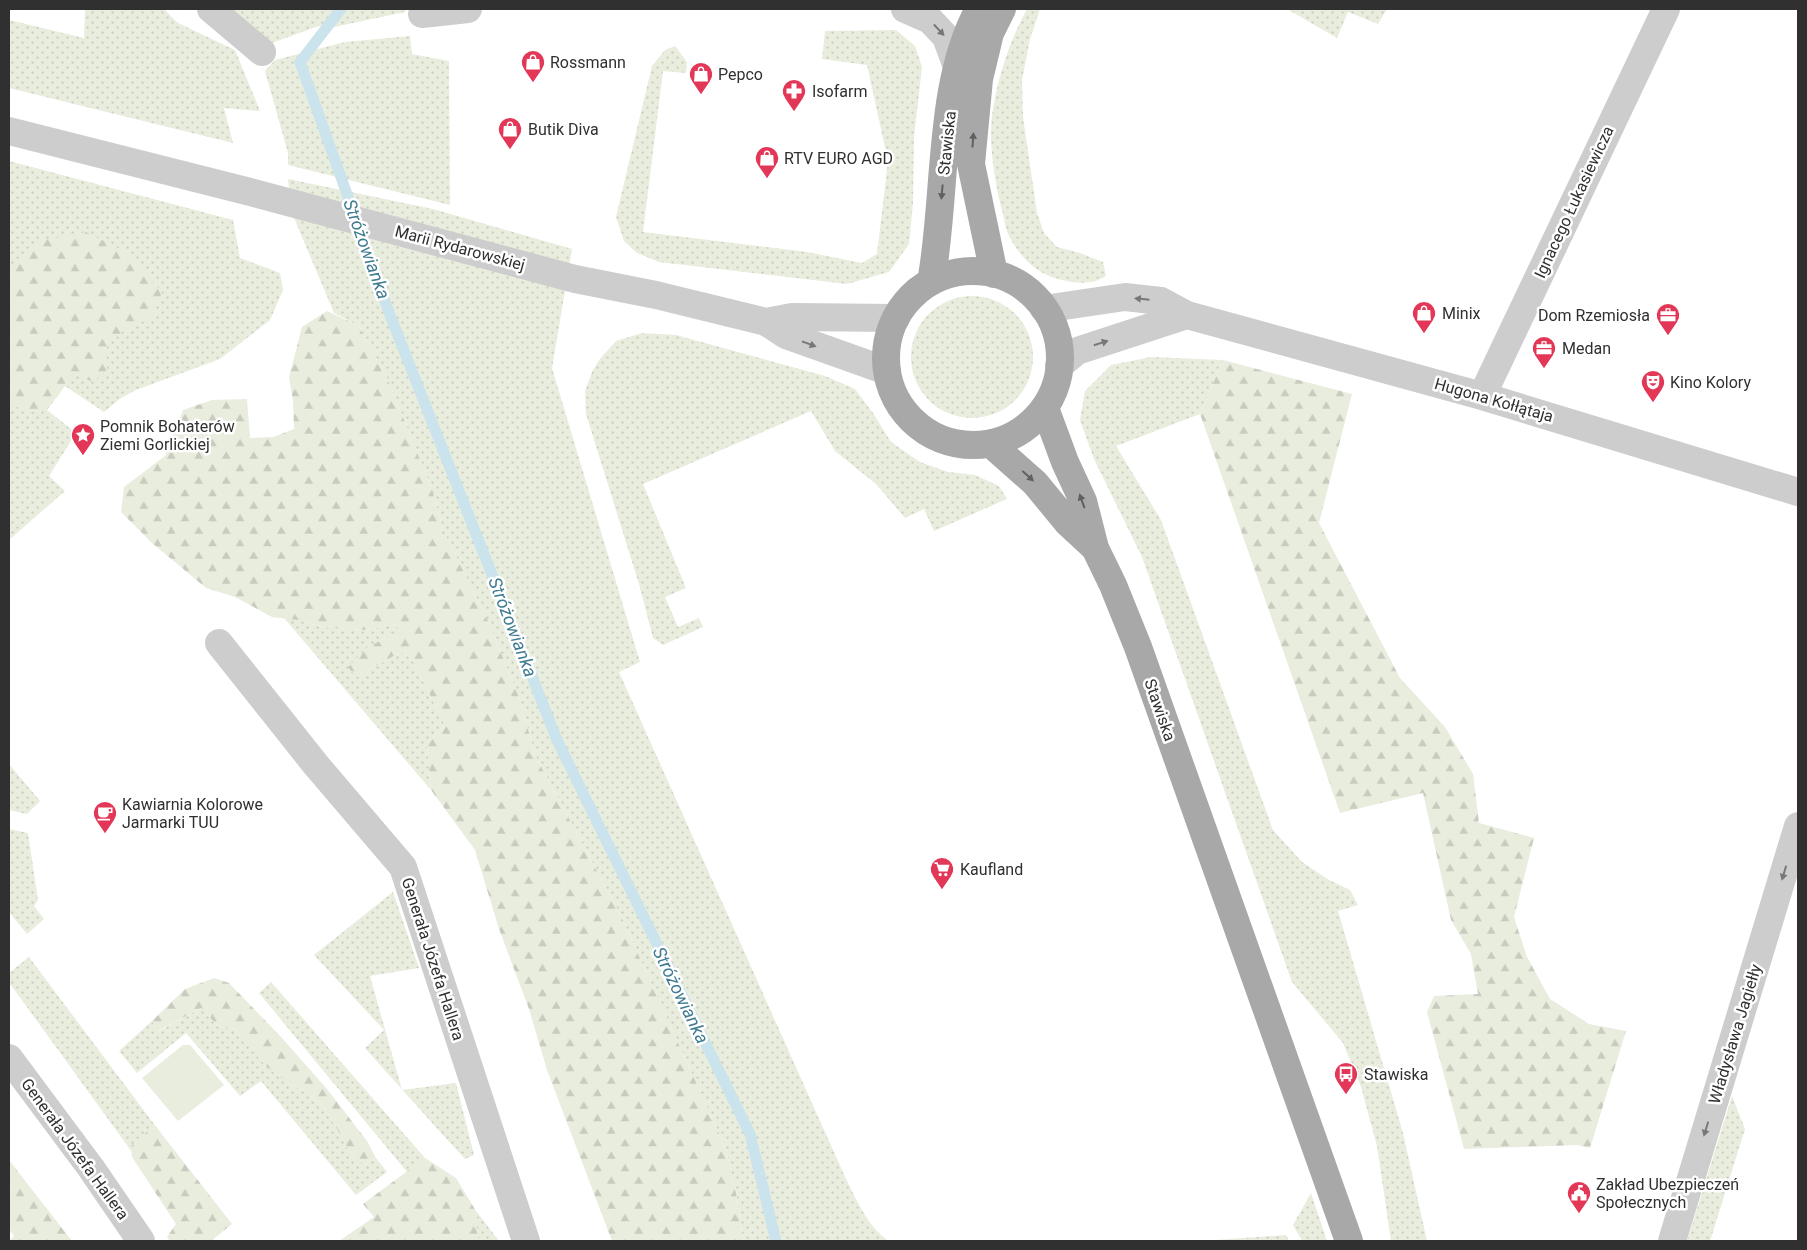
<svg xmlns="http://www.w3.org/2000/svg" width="1807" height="1250" viewBox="0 0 1807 1250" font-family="Roboto,sans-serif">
	<defs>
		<pattern id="grass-dots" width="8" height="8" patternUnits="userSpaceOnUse" patternTransform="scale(1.25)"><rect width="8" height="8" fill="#e8edde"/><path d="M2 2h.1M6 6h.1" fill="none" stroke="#c7ccbf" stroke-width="1.8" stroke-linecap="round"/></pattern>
		<pattern id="forest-firs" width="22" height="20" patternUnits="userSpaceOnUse" patternTransform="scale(1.25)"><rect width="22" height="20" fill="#e8edde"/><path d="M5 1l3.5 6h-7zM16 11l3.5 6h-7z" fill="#c7ccbf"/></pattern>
	</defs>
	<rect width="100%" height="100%" fill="#fff"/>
	<path fill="url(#grass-dots)" d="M85 9H164L178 23 235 50 260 111 224 108 233 143 9 88V20L84 38Z
		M219 9H407L405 12 334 27 319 26 269 44Z
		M1027 9H1040L1030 39 1022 80 1023 117 1037 213 1044 233 1057 247 1080 253 1103 262 1106 276C1091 286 1071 283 1055 278 1034 272 1019 255 1009 236 1006 230 1005 224 1004 218 996 189 988 146 992 116 997 79 1009 42 1027 9Z
		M1287 9H1387L1378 24 1348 12 1337 38Z
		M896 30 915 46 922 67 914 137 913 203 909 244 889 272 847 284 659 262 637 253 624 241 616 217 652 66 665 50 675 46 687 62 686 73 663 71 643 232 807 252 862 263 877 254 888 161 867 65 822 59 825 31Z
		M410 36 412 54 449 61 450 205 288 165V153L265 71 275 60 345 42Z
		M9 161 233 220 240 258 280 273 283 290 270 320 220 359 136 390 121 398 104 412 65 386 47 410 76 433 49 476 65 491 9 540Z
		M288 179 433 209 572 249 552 368 640 662 619 672 846 1179C856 1199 869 1229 889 1241H743L737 1198 726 1149 621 916 535 755 520 700 489 623 444 532 432 489 388 380 359 326 334 313 292 213Z
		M911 357a61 61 0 1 1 122 0a61 61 0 1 1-122 0Z
		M642 333 676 335 825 376 855 389 873 413 891 442 920 462 948 472 975 475 999 486 1007 499 934 531 924 509 905 518 876 484 835 451 811 411 643 484 686 588 665 597 678 627 699 618 703 627 663 645 653 638 639 584 586 414 585 391 592 372 599 360 616 341Z
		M1151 357 1223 360 1200 414 1116 446 1161 520 1273 830 1302 862 1329 880 1350 890 1358 905 1338 911 1403 1133 1427 1241H1391L1377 1146 1361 1087 1343 1043 1292 982 1142 557 1094 459 1080 420 1085 391 1111 365Z
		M284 618 298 620 322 627 367 630 396 624 399 631 368 647 356 677 401 652 412 659 445 725 427 745 431 790Z
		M9 764 40 801 27 814 9 810Z
		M9 829 28 833 38 900 34 906 44 919 27 934 9 912Z
		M393 892 419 968 370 976 402 1090 456 1083 474 1155 465 1159C431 1122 398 1085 365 1048L384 1030 314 955Z
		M29 957 157 1128 150 1129 132 1152 11 985 9 986V973Z
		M271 982 425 1158 407 1172 259 993Z
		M201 1008 219 1027 233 1028 267 1067 291 1085 307 1092 325 1108 350 1152 365 1165 376 1158 387 1172 356 1195 261 1081 240 1096 186 1033 137 1073 119 1051 152 1021 159 1031Z
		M1732 1096 1745 1129 1710 1241H1687Z
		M1311 1193 1327 1241H1302L1293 1225Z
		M476 1211 499 1241H478Z
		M1286 1235 1289 1241H1201Z"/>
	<path fill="url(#forest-firs)" d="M86 232 126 252 162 292 152 317 122 332 107 346V370L93 382 73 373 46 410 25 413 9 401V269L44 240Z
		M327 311 359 326 388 380 432 489 444 532 489 623 520 700 535 755 621 916 726 1149 737 1198 743 1241H612L547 1070 529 1009 499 929 475 850 431 790 427 745 445 725 412 659 401 652 356 677 348 667 368 647 399 631 396 624 367 630 347 629 322 627 298 620 272 617 235 597 206 588 152 543 121 512 124 487 165 456 183 410 212 400 247 399 250 438 273 437 294 429 293 401 289 377 302 327Z
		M1223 360 1352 394 1319 523 1400 678 1445 727 1473 774 1479 823 1534 838 1514 917 1527 957 1550 999 1589 1024 1626 1031 1590 1148 1577 1145 1464 1149 1427 1012 1434 996 1478 994 1471 954 1451 920 1423 793 1340 813 1200 414Z
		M214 978 229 983 282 1038 327 1089 367 1141 376 1158 365 1165 350 1152 325 1108 307 1092 291 1085 267 1067 233 1028 219 1027 201 1008 158 1031 152 1021 185 989Z
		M157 1128 232 1224 211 1241H170L167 1237 176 1224 132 1157 131 1146 150 1129Z
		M425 1158 456 1178 476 1211 478 1241H339L374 1217 363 1204Z
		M9 1160 72 1241H9L14 1236 9 1229Z"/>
	<path fill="#e8edde" d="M183 1045H190L224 1085 178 1121 142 1078Z"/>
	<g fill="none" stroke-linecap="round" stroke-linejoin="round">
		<path stroke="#cbe3ec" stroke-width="11" d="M341 9 300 62 390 315 557 740 750 1134 776 1241"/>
		<path stroke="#cdcdcd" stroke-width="28" d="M211 9 262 52
			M905 9 930 20 946 37 957 67
			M422 14 468 9
			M9 131 254 193 575 279 656 295 766 322 786 335 887 371
			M1044 309 1125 297 1161 301 1187 315 1482 396 1798 492
			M766 322 792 317 896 318
			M1059 366 1077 351 1187 315
			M1482 396 1666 9
			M219 643 316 765 403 867 526 1241
			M9 1058 91 1168 141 1241
			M1672 1241 1798 826"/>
		<path stroke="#a8a8a8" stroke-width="28" d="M886 358a87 87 0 1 1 174 0a87 87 0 1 1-174 0Z
			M994 274 971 164 979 79 990 33 1002 9
			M931 282C947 197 937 84 979 9
			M1045 408 1065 462 1083 501 1095 548 1113 585 1138 647 1349 1241
			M991 444 1035 483 1068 523 1095 548"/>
	</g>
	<defs><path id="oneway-solid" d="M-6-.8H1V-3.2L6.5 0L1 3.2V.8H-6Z" transform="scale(1.25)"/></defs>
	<g fill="#777">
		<use href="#oneway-solid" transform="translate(939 30) rotate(47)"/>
		<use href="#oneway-solid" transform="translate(1142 299) rotate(-174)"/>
		<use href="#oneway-solid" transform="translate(1101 343) rotate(-18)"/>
		<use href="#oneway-solid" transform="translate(809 344) rotate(20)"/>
		<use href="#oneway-solid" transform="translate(1784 873) rotate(107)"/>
		<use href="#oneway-solid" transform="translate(1706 1129) rotate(107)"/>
	</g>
	<g fill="#606060">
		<use href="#oneway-solid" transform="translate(973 140) rotate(-86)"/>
		<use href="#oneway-solid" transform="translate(942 192) rotate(95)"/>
		<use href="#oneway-solid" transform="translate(1028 476) rotate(42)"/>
		<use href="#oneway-solid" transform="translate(1082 501) rotate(-110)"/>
	</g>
	<defs>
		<g id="shop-pin" transform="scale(1.25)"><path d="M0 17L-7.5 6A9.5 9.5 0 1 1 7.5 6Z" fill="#e23757" stroke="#fff"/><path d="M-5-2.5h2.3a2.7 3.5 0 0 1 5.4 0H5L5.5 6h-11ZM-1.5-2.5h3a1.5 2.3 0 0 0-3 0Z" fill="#fff"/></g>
		<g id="pharmacy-pin" transform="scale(1.25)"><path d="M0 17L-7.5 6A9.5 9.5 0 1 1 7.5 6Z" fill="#e23757" stroke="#fff"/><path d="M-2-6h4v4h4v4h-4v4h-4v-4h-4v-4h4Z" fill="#fff"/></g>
		<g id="office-pin" transform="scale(1.25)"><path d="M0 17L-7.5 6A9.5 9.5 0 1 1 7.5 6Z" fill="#e23757" stroke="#fff"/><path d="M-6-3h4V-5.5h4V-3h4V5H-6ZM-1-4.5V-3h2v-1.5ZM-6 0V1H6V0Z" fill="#fff"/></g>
		<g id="theatre-pin" transform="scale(1.25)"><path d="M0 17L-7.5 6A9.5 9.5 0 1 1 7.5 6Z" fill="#e23757" stroke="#fff"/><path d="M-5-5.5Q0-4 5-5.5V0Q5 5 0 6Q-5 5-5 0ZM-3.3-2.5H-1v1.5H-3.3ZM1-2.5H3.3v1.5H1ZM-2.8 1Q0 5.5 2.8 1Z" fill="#fff"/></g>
		<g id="sight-pin" transform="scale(1.25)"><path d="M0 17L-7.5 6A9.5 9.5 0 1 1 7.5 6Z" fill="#e23757" stroke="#fff"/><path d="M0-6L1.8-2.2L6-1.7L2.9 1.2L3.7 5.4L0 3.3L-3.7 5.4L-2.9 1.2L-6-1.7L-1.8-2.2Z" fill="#fff"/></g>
		<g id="cafe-pin" transform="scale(1.25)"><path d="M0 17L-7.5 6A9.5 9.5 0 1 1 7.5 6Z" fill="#e23757" stroke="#fff"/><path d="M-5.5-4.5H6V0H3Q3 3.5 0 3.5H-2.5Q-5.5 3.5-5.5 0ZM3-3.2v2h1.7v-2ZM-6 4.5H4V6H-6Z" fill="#fff"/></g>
		<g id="supermarket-pin" transform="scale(1.25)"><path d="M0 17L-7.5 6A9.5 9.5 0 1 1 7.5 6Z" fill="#e23757" stroke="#fff"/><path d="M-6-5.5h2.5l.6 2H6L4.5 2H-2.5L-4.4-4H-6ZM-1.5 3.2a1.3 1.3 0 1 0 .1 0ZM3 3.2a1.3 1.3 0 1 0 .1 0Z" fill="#fff"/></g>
		<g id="bus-pin" transform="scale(1.25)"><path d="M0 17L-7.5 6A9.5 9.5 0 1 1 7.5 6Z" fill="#e23757" stroke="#fff"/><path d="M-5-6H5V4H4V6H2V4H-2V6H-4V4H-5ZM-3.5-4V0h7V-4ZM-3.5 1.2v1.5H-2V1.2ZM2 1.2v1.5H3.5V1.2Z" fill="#fff"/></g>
		<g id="civic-pin" transform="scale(1.25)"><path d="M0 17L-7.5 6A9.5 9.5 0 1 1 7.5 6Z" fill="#e23757" stroke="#fff"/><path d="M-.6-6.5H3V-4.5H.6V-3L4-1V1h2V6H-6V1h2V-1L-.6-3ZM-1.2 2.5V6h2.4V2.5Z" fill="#fff"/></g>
	</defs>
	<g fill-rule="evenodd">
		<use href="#shop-pin" x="533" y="62"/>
		<use href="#shop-pin" x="701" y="74"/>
		<use href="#pharmacy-pin" x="794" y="91"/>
		<use href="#shop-pin" x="510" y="129"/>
		<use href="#shop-pin" x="767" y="158"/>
		<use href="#shop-pin" x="1424" y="313"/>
		<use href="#office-pin" x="1668" y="315"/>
		<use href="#office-pin" x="1544" y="348"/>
		<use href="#theatre-pin" x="1653" y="382"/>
		<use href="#sight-pin" x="83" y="435"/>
		<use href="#cafe-pin" x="105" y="813"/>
		<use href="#supermarket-pin" x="942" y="869"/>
		<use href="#bus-pin" x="1346" y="1074"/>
		<use href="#civic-pin" x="1579" y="1193"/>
	</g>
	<g text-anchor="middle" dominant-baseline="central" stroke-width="5" stroke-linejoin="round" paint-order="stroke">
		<g font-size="16" fill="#303030" stroke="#fff" text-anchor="start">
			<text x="550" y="62">Rossmann</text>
			<text x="718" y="74">Pepco</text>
			<text x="812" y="91">Isofarm</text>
			<text x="528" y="129">Butik Diva</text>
			<text x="784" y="158">RTV EURO AGD</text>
			<text x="1442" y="313">Minix</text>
			<text x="1650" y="315" text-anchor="end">Dom Rzemiosła</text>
			<text x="1562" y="348">Medan</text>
			<text x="1670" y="382">Kino Kolory</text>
			<text x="100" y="426">Pomnik Bohaterów<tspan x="100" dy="18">Ziemi Gorlickiej</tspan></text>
			<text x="122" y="804">Kawiarnia Kolorowe<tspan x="122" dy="18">Jarmarki TUU</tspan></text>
			<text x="960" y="869">Kaufland</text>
			<text x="1364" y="1074">Stawiska</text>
			<text x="1596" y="1184">Zakład Ubezpieczeń<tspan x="1596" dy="18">Społecznych</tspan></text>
		</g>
		<g font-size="16" fill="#303030" stroke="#fff">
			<text transform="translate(947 143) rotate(-84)">Stawiska</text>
			<text transform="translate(1574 202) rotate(-65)">Ignacego Łukasiewicza</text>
			<text transform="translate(460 248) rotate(15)">Marii Rydarowskiej</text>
			<text transform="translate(1494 400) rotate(16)">Hugona Kołłątaja</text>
			<text transform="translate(1160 710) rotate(71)">Stawiska</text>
			<text transform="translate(433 959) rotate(72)">Generała Józefa Hallera</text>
			<text transform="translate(1735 1034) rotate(-73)">Władysława Jagiełły</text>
			<text transform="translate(75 1149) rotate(54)">Generała Józefa Hallera</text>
		</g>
		<g font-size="18" font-style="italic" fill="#3f7b91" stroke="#fff">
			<text transform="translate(367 249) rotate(70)">Stróżowianka</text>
			<text transform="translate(513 627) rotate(69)">Stróżowianka</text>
			<text transform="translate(681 995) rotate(64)">Stróżowianka</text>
		</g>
	</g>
	<rect width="1807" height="1250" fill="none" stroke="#303030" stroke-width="20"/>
</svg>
